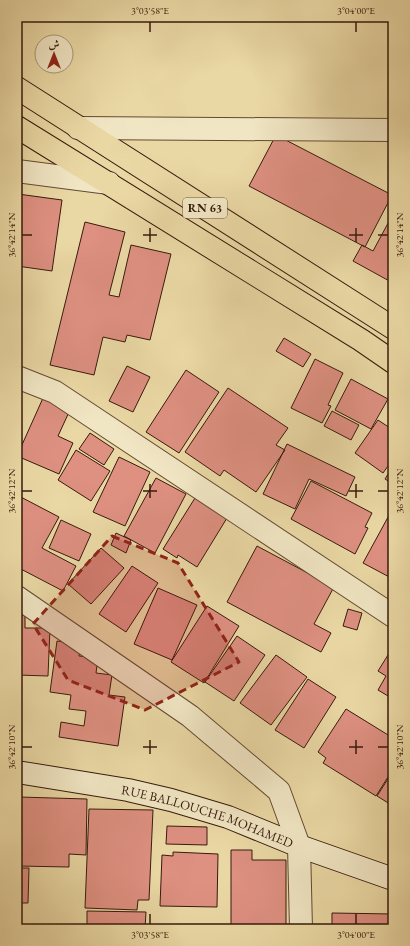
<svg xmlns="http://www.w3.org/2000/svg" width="410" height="946" viewBox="0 0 410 946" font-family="'EB Garamond',Amiri,serif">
	<rect width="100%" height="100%" fill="#ead8a4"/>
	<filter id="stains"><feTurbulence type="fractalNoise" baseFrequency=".005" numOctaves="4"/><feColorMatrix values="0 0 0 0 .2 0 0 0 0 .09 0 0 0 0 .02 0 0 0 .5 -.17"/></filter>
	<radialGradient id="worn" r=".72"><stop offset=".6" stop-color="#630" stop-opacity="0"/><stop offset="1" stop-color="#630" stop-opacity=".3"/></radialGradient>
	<path fill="#de9081" stroke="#371a0d" d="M276 135 392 195 365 247 249 186Z
		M18 194 62 200 52 271 17 266Z
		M393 214V283L353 261 362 245 373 251Z
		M85 222 125 232 109 295 119 297 131 245 171 254 150 340 127 335 125 342 103 337 94 375 50 365Z
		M284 338 311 354 303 367 276 351Z
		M315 359 343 373 328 405 331 406 322 423 291 408Z
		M127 366 150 377 133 412 109 401Z
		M186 370 219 392 179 453 146 432Z
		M351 379 388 399 371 429 335 410Z
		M228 388 288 428 276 445 285 450 256 492 224 470 220 476 185 452Z
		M43 398 70 410 58 436 73 443 59 474 17 456Z
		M332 411 359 425 351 440 324 426Z
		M378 420 393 430V459L383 473 355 453Z
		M90 433 114 449 104 465 79 449Z
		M287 444 355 477 346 496 309 479 295 509 263 494Z
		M76 450 110 471 91 501 58 480Z
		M119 457 150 472 125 526 93 512Z
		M393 466V484L385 479Z
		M156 478 186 494 155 553 124 536Z
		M311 481 372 513 365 527 368 528 355 554 291 519Z
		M17 495 59 517 42 548 76 566 63 591 17 567Z
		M195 498 227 518 197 567 178 555 177 558 163 549Z
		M393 508V579L363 563Z
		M61 520 91 534 79 561 49 548Z
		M116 533 131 540 126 553 111 545Z
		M257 546 334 587 314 624 331 633 321 652 227 602Z
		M101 548 124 568 91 604 68 584Z
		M132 566 158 583 126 632 99 614Z
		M158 588 197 605 172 660 134 644Z
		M207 606 239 626 204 683 171 662Z
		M348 609 362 613 357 630 343 626Z
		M17 612H25V628H50L48 676 17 675Z
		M237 636 265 655 234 701 205 682Z
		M57 641 81 644 79 656 98 658 96 673 112 675 109 695 125 697 118 746 59 737 61 722 84 726 86 711 69 709 71 695 50 692Z
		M393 647V699L378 690 386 676 378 671Z
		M276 655 307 677 271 725 240 703Z
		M308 679 336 697 304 748 275 730Z
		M346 709 393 738V769L376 796 323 763 326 758 318 752Z
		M393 771V806L377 796Z
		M19 797 87 799 86 855 69 854V867L18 866Z
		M89 809 153 810 149 900H138L137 910 85 908Z
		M167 826 207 827V845L166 844Z
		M231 850H252V860H286V929H231Z
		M173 852 218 854 217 907 160 906 162 855 173 856Z
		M17 868H29L28 903H17Z
		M87 911 146 912 145 929H87Z
		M332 913 393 914V929H332Z"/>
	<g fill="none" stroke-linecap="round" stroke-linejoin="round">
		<g stroke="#644a33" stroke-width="24">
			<path id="street" d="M78 128 393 130
				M17 171 109 183
				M17 377 55 392 393 616
				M17 597 190 716 279 791 299 846 301 929"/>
		</g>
		<g stroke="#371a0d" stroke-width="24">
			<g id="secondary">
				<path id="s1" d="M17 772 128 790 171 800 228 817 299 846 393 879"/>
			</g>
		</g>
		<g stroke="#371a0d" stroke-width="24">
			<path id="primary" d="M17 88 393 328
				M17 127 361 340 393 362"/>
		</g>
		<use href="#street" stroke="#f1e6c4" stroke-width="22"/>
		<use href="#secondary" stroke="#f1e6c4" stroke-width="22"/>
		<use href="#primary" stroke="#ead8a4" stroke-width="22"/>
	</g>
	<path fill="#8f2418" fill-opacity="0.2" stroke="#8f2418" stroke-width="3" stroke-dasharray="8 5" stroke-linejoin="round" d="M112 536 178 563 239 662 145 710 68 680 33 624Z"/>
	<path fill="none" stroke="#371a0d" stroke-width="1.5" d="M150 22V32M356 22V32M150 228V242M356 228V242M22 235H32M143 235H157M349 235H363M378 235H388M150 484V498M356 484V498M22 491H32M143 491H157M349 491H363M378 491H388M150 740V754M356 740V754M22 747H32M143 747H157M349 747H363M378 747H388M150 914V924M356 914V924"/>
	<g text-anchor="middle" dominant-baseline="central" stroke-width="3" stroke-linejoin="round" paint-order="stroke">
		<rect fill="#f1e6c4" stroke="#6f5744" stroke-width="1" x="183" y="198" width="44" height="20" rx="3"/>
		<g font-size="12" font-weight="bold" fill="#371a0d">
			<text x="205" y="208">RN 63</text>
		</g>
		<g font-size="13" fill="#371a0d" stroke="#f1e6c4">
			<text stroke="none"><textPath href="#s1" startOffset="196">RUE BALLOUCHE MOHAMED</textPath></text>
		</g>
	</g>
	<rect width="410" height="946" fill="none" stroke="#ead8a4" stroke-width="44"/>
	<g transform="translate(54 54)"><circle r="19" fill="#f1e6c4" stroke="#a7947b"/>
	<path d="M0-3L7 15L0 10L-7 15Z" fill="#8f2418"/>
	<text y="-6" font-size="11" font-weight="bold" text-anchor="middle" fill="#371a0d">ش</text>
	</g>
	<rect x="22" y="22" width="366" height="902" fill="none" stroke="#371a0d" stroke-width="1.5"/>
	<g font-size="10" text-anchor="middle" fill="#371a0d">
		<text x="150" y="14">3°03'58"E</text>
		<text x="356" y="14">3°04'00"E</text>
		<text transform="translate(11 235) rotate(-90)" y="4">36°42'14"N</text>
		<text transform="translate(399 235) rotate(-90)" y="4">36°42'14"N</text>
		<text transform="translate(11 491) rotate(-90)" y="4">36°42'12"N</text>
		<text transform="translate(399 491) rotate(-90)" y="4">36°42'12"N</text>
		<text transform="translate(11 747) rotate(-90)" y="4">36°42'10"N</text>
		<text transform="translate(399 747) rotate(-90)" y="4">36°42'10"N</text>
		<text x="150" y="938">3°03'58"E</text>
		<text x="356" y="938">3°04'00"E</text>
	</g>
	<rect width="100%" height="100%" filter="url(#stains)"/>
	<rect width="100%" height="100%" fill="url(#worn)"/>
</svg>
